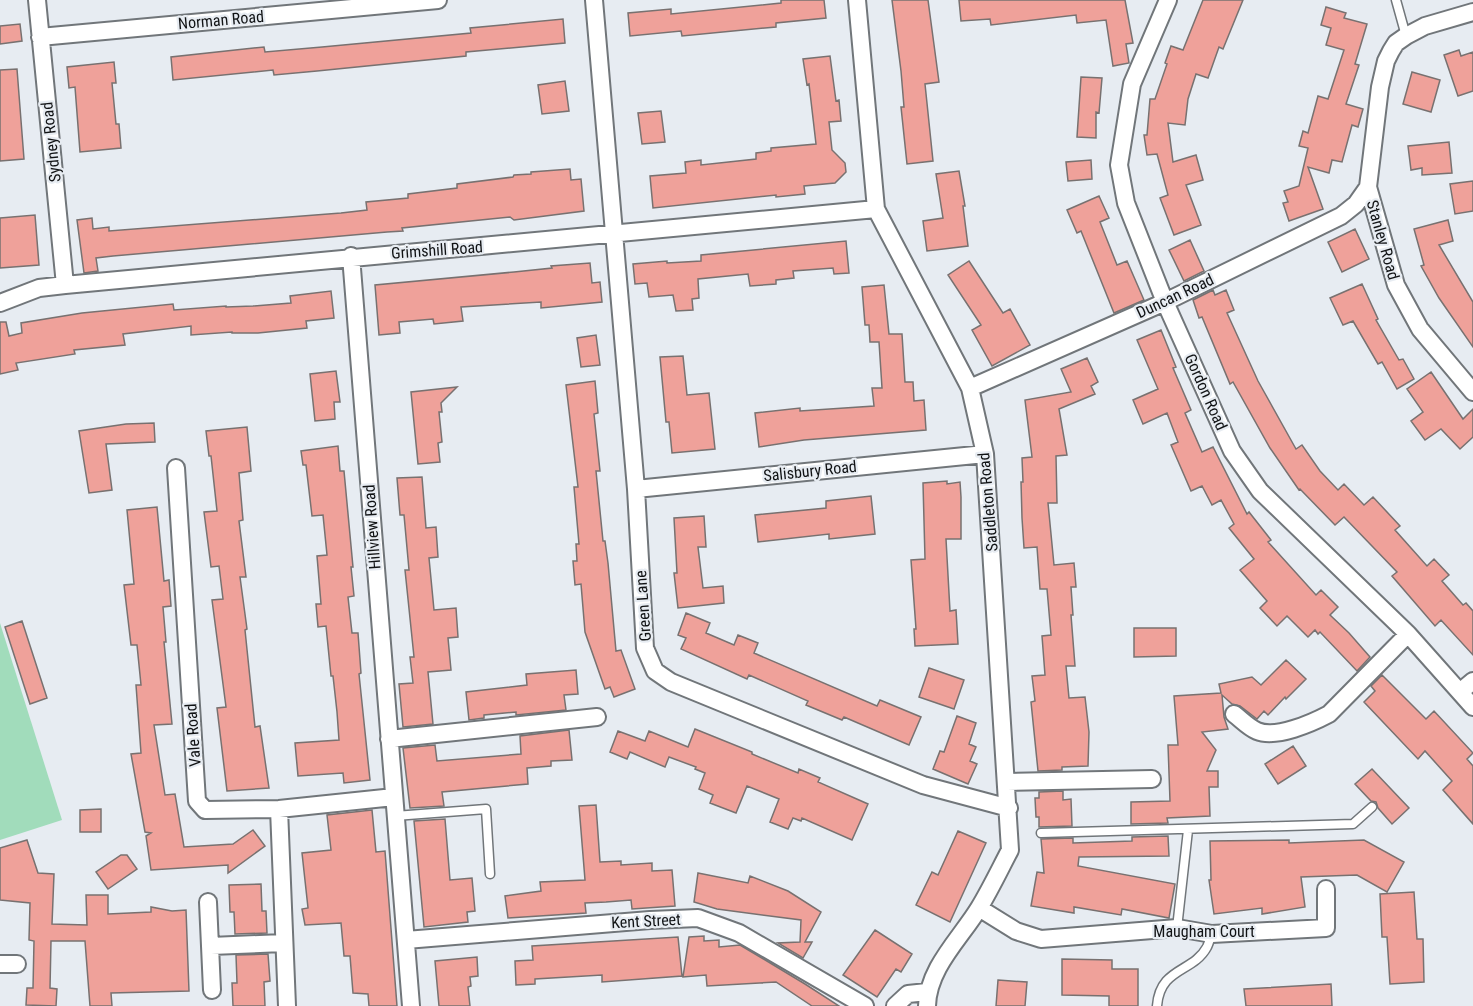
<svg xmlns="http://www.w3.org/2000/svg" width="1473" height="1006" viewBox="0 0 1473 1006" font-family="'Roboto Condensed',sans-serif">
	<rect width="100%" height="100%" fill="#e7ecf2"/>
	<path fill="#a1dcbb" d="M0 623 62 820 0 840Z"/>
	<path fill="#efa19a" stroke="#787170" stroke-width="1.5" d="M781 0H824L826 18 776 23V27L733 31 682 36 681 31 630 36 628 13 671 9V14L781 3Z
		M892 0H928L939 82 925 84 933 161 907 164 901 107H904L901 71Z
		M959 0H1125L1133 43 1126 44 1129 63 1113 66 1106 20 1077 23 1076 15 991 25 990 19 961 21Z
		M1203 0H1243L1223 49 1219 47 1208 78 1196 74 1188 99 1185 125 1168 123 1173 162 1196 155 1203 180 1186 185 1201 225 1174 235 1160 198 1168 195 1157 154 1147 155 1144 135H1147L1150 99H1155L1167 64 1165 63 1171 46 1183 50Z
		M1326 7 1346 13 1344 18 1367 24 1355 64 1359 65 1346 104 1363 109 1358 127 1352 125 1342 162 1332 160 1329 173 1308 167 1323 209 1289 221 1283 203 1288 202 1284 191 1299 186 1308 148 1299 146 1303 131 1308 133 1318 96 1328 99 1344 50 1326 45 1331 28 1321 25Z
		M563 19 565 43 466 52V56L317 71 274 75 273 70 173 80 171 57 264 47 265 52 322 47 471 33 470 28Z
		M20 24 22 41 0 44V26Z
		M1459 50 1461 56 1473 52V91L1458 96 1444 55Z
		M830 56 836 101 839 100 841 121 829 122 832 150 845 163 846 172 835 183 804 186 805 194 776 197V195L653 208 650 176 686 173 685 162 701 160V165L756 159V153L771 151V148L816 144 809 84 807 85 803 59Z
		M114 62 116 83H112L116 124H119L121 148 80 152 75 87 69 88 67 67Z
		M17 69 24 159 0 161V70Z
		M1412 72 1440 80 1431 112 1403 104Z
		M1081 77 1102 78 1099 113 1096 112V138L1077 137Z
		M565 81 569 111 542 114 538 85Z
		M661 111 665 142 642 144 638 113Z
		M1449 142 1452 173 1422 175V168L1411 170 1408 146Z
		M1091 160 1092 179 1068 181 1066 162Z
		M570 169 571 180 581 179 584 211 514 220 510 217 402 228 403 231 387 232 113 256 96 258 98 271 84 273 77 220 92 218 93 229 109 227V231L341 213 367 210 366 202 408 198V194L457 188V184L513 177 514 175 531 174V172Z
		M959 171 965 206H963L968 246 927 251 923 221 943 218 936 174Z
		M1473 181V211L1455 214 1450 184Z
		M1099 196 1109 218 1100 222 1117 265 1127 261 1144 300 1114 313 1081 231 1077 233 1067 210Z
		M35 215 39 265 0 268V218Z
		M1448 220 1453 241 1439 245 1473 302V347L1439 298 1421 266 1424 265 1414 229Z
		M1355 229 1369 259 1342 272 1328 242Z
		M1190 240 1204 271 1184 281 1169 250Z
		M846 241 849 273 834 274 833 268 793 271 794 278 776 280V284L750 286 748 274 698 279 699 298 692 299 693 310 676 311 673 295 649 297 647 283 635 284 633 264 667 261V263L701 261V255Z
		M969 261 1003 313 1010 309 1030 345 992 366 972 330 981 325 948 275Z
		M590 263 592 283 600 282 602 302 541 308V302L461 307 463 321 434 324 433 319 399 322 400 333 379 335 375 285 514 272 552 268 551 266Z
		M1362 284 1378 319 1376 320 1399 360 1403 359 1414 379 1397 389 1382 362 1378 364 1353 321 1343 325 1330 298Z
		M884 285 889 334H902L905 382H913L914 401 924 400 926 430 804 440 759 447 755 413 800 408V411L874 406 872 388H882L879 342H870L869 325H865L862 287Z
		M1213 290 1215 295 1226 290 1234 310 1227 313 1258 381 1296 449 1302 445 1320 471 1338 490 1344 484 1364 505 1373 497 1400 526 1395 530 1427 566 1434 559 1449 575 1442 581 1463 605 1466 603 1473 611V655L1441 620 1435 626 1392 576 1397 572 1344 517 1335 525 1300 489 1299 490 1270 448 1233 382 1230 384 1202 317 1199 318 1193 300Z
		M331 291 334 318 306 321 307 328 258 333H232V332L191 335V326L123 334 125 345 74 350 75 354 16 363 18 370 0 374V322H6L9 336 22 333 21 323 82 313 173 304 174 310 226 306V307L253 306 291 303 290 296Z
		M1161 330 1176 367 1173 368 1191 410 1185 413 1202 452 1213 447 1247 514 1249 512 1271 540 1268 542 1316 595 1321 590 1338 607 1330 615 1349 633 1370 657 1357 671 1320 632 1318 634 1315 630 1308 637 1287 616 1277 626 1260 608 1267 601 1240 570 1254 559 1229 528 1234 524 1221 500 1212 505 1202 486 1191 491 1171 445 1178 442 1167 413 1143 424 1133 400 1158 389 1137 340Z
		M596 335 600 365 581 367 577 338Z
		M683 356 687 395 709 393 715 449 672 453 669 422H666L660 357Z
		M1087 358 1098 382 1091 386 1095 394 1059 409 1067 455 1056 456 1057 503H1048L1054 565 1074 563 1076 587H1071L1073 615H1071L1075 666H1066L1069 698 1085 697 1089 732 1088 766 1062 767V770L1038 771 1031 702 1035 701 1032 676 1045 675 1042 636 1051 635 1047 589H1040L1037 547 1024 548 1022 518 1021 482H1023L1022 458 1032 457 1025 400 1071 392 1061 369Z
		M336 371 340 402H334L335 419 315 421 310 374Z
		M1431 372 1463 419 1473 409V437L1460 449 1441 429 1425 440 1411 421 1423 412 1407 389Z
		M595 381 598 413 594 414 600 471H596L603 541H605L608 563 616 651 621 650 635 689 614 697 610 687 605 689 585 632 581 584 575 585 573 561H577L576 544H579L574 487H578L566 385Z
		M457 387 441 403 442 412H439L442 442 438 443 440 462 418 464 411 392Z
		M154 423 155 442 106 444 112 490 89 493 79 431 126 424Z
		M247 427 251 471 239 473 243 520 239 521 246 577H240L247 629 245 630 255 727 260 726 269 788 227 791 217 708 226 707 212 600 223 599 219 566 211 567 204 512 217 511 211 456H209L206 431Z
		M338 446 340 471H344L353 567H351L354 596 348 597 352 633H358L361 673 359 674 370 780 344 783 343 773 298 776 295 743 339 740 337 712 333 676H331L326 626 318 627 316 604H321L317 556 327 555 323 515 312 516 306 465H303L301 451Z
		M422 477 426 528 436 527 438 557 429 558 434 610 456 608 458 637 448 638 451 670 428 672 433 724 403 727 399 684 413 683 410 657H414L405 570H409L404 515H400L397 478Z
		M947 481V484L960 482 961 497V539H946L950 611 956 610 958 644 915 646 914 629H916L911 560 925 559 923 483Z
		M871 496 875 534 829 539V534L758 542 755 515 826 508V501Z
		M157 507 164 581 169 580 171 606 163 607 166 642H164L172 724 154 725 165 795 175 794 184 847 233 844 253 830 265 846 228 873V865L151 870 146 836 151 833 145 832 131 754 141 753 136 685H141L137 645H131L124 585 134 584 127 510Z
		M704 516 706 547H698L703 588 723 586 724 603 678 608 674 573H677L674 518Z
		M686 613 710 623 706 633 734 645 738 635 758 643 754 653 877 706 880 700 921 717 909 745 844 717 842 720 806 705 808 701 749 675 747 679 681 649 686 638 678 635Z
		M22 621 47 698 30 704 5 627Z
		M1134 628H1176V656L1134 657Z
		M1286 660 1306 679 1286 699 1285 697 1268 715 1264 711 1257 719 1240 706 1232 704 1222 695 1224 717 1228 729 1202 732 1216 750 1207 771H1218V787H1209L1210 816 1167 818 1168 823 1131 824V802L1170 801 1168 745H1178L1174 696 1221 693 1219 684 1252 677 1261 685Z
		M929 668 964 680 954 709 919 697Z
		M576 670 578 694 564 695 566 710 516 715V712L484 715V718L469 720 466 692 527 685 526 674Z
		M1382 675 1426 719 1434 711 1473 753 1467 759 1473 766V824L1443 790 1452 781 1425 751 1418 759 1364 702 1375 691 1371 686Z
		M957 716 976 723 969 744 976 747 970 761 977 764 968 784 933 769 940 751 944 752Z
		M695 729 752 752V754L798 773 799 769 820 778 818 782 868 804 852 840 802 818 801 821 793 818 788 829 770 822 779 799 747 786 736 813 710 803 713 795 699 789 705 773 695 769 696 767 669 757 665 767 630 752 627 759 610 752 618 731 645 741 649 731 688 747Z
		M569 730 572 760 551 761V766L527 768 528 784 442 792 444 806 410 808 403 748 435 745 437 761 521 754 520 736Z
		M1293 746 1306 766 1278 784 1265 764Z
		M1372 769 1409 808 1392 824 1378 808 1376 802 1371 801 1355 784Z
		M1063 791V800L1071 799 1072 826 1039 827V817H1036L1035 798H1039V792Z
		M596 805 600 862 621 861V865L652 863V871L672 870 675 906 632 909 631 900 606 902 585 903 586 913 508 918 505 896 541 891 540 882 585 880 579 806Z
		M101 809V832H80V810Z
		M372 810 376 852 385 851 397 1006H369L368 994 353 993 350 956H344L341 923 305 925 302 909 308 908 302 853 331 850 327 815Z
		M445 819 450 880 472 878 475 911 467 912 468 922 424 927 414 821Z
		M958 831 986 843 950 922 916 905 932 872 938 875Z
		M1168 836 1169 856 1079 857 1078 866 1175 884 1169 918 1122 909 1121 915 1074 907V913L1031 906 1037 872 1044 873 1041 839 1073 838V843L1132 841V837Z
		M27 840 38 873 54 874 52 924 87 925 86 895H108V914L151 912V907L172 911 186 910 189 991 111 993 112 1006H90L85 941H51L50 988 57 989 56 1006 26 1005 27 988H33L34 941 29 940 30 903 0 900V848Z
		M1289 840V843L1364 840 1404 862 1387 892 1357 875 1301 877 1305 907 1262 914V908L1214 914 1209 880H1211L1210 841Z
		M121 855H127L137 869 108 889 96 872Z
		M698 873 748 883 750 876 788 891 821 912 805 942H812L803 958 778 943 800 942 801 920 717 909 694 902Z
		M261 884 262 911H266L267 933 235 934 234 912H230L229 885Z
		M1414 892 1417 939H1423L1424 982 1390 984 1387 937H1382L1380 894Z
		M875 930 912 954 901 972 896 969 877 997 843 975Z
		M704 936V941L719 940V947L740 945 805 984 839 1006H812L776 982 707 986 706 975 683 977 689 937Z
		M678 937 682 976 602 982V975L535 979V984L516 985 515 961 533 960 532 946Z
		M268 954 270 981 264 982 265 1006H233L232 983H237L236 955Z
		M477 957 478 976 470 977 471 986 468 987 470 1006H439L435 961Z
		M1062 959 1112 960V969H1138V1006H1109V996L1062 995Z
		M998 980 1027 982 1025 1006H996Z
		M1331 984 1332 1006H1246L1244 989Z"/>
	<g fill="none" stroke-linecap="round" stroke-linejoin="round">
		<g stroke="#71767a" stroke-width="11">
			<path id="lane" d="M1396 0 1406 36
				M395 816 486 809 490 874
				M1041 833 1353 824 1372 807
				M1177 928 1188 830
				M1157 1006C1160 967 1193 973 1207 947 1209 943 1210 938 1212 934"/>
		</g>
		<g stroke="#71767a" stroke-width="20">
			<path id="street" d="M37 0 65 285
				M594 0 636 489 645 648 655 671 671 682 923 785 1009 808
				M857 0 876 209 970 388 985 454 1010 850C1000 869 990 890 979 908 960 939 928 968 927 1006
				M1168 0 1132 84 1119 165 1126 203 1165 302 1232 451 1260 491 1408 634 1473 707
				M1473 12 1425 26 1406 36 1396 43 1391 51 1386 61 1380 87 1368 187 1396 285 1420 329 1473 392
				M40 37 438 0
				M351 256 411 1006
				M0 303 39 288 65 285 876 209
				M970 388 1165 302 1341 216 1356 204 1368 187
				M176 468 197 801 205 810 279 809 394 797
				M636 489 985 454
				M1461 691 1473 681
				M1234 714C1242 720 1248 727 1257 731 1276 739 1312 723 1329 714L1408 634
				M389 739 597 717
				M1007 782 1152 779
				M279 809 287 1006
				M208 902 212 990
				M979 908 1016 931 1041 939 1177 928 1212 934 1326 928V889
				M406 940 650 920 698 918 739 933 865 1006
				M211 946 283 943
				M0 964H17
				M895 1006 908 994 927 992"/>
		</g>
		<use href="#lane" stroke="#fff" stroke-width="8"/>
		<use href="#street" stroke="#fff" stroke-width="16"/>
	</g>
	<g text-anchor="middle" dominant-baseline="central" stroke-width="4.5" stroke-linejoin="round" paint-order="stroke">
		<g font-size="16" fill="#111315" stroke="#e7ecf2">
			<text transform="translate(221 20) rotate(-5)">Norman Road</text>
			<text transform="translate(51 142) rotate(-96)">Sydney Road</text>
			<text transform="translate(1383 240) rotate(74)">Stanley Road</text>
			<text transform="translate(437 250) rotate(-4)">Grimshill Road</text>
			<text transform="translate(1175 296) rotate(-25)">Duncan Road</text>
			<text transform="translate(1206 392) rotate(66)">Gordon Road</text>
			<text transform="translate(810 471) rotate(-6)">Salisbury Road</text>
			<text transform="translate(988 502) rotate(-95)">Saddleton Road</text>
			<text transform="translate(372 527) rotate(-94)">Hillview Road</text>
			<text transform="translate(643 606) rotate(-94)">Green Lane</text>
			<text transform="translate(193 735) rotate(-94)">Vale Road</text>
			<text transform="translate(646 921) rotate(-3)">Kent Street</text>
			<text x="1204" y="931">Maugham Court</text>
		</g>
	</g>
</svg>
